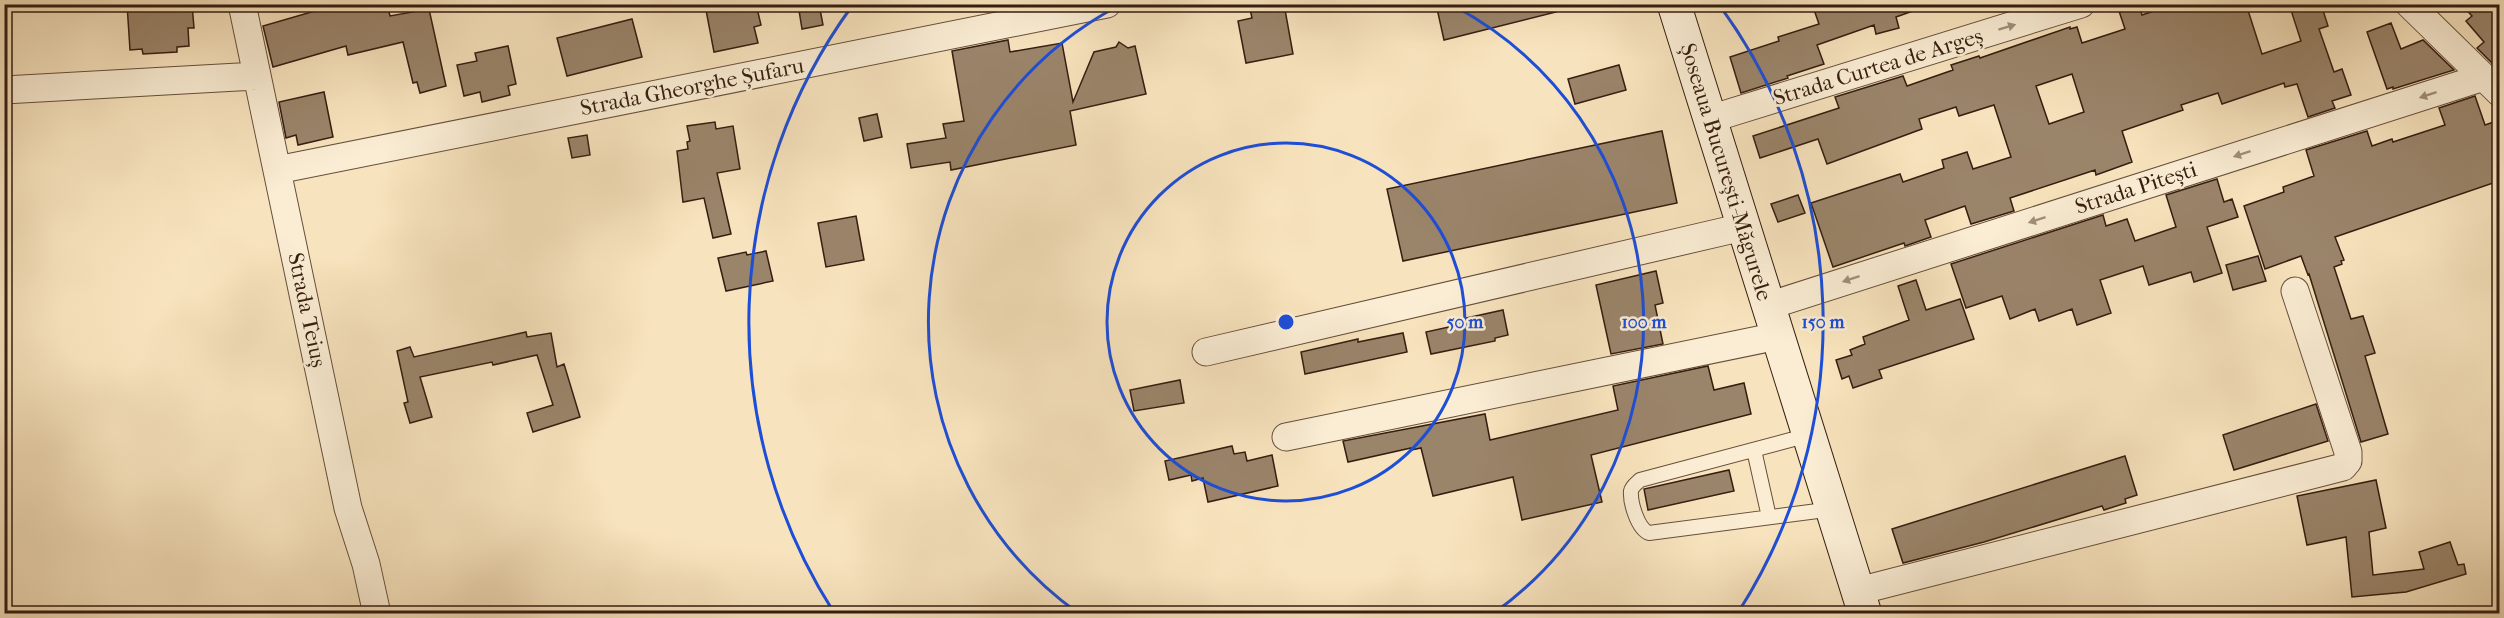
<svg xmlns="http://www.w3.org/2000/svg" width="2504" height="618" viewBox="0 0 2504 618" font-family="'IM FELL French Canon',serif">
	<rect width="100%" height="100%" fill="#f7e3bd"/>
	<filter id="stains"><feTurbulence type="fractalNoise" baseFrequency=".00333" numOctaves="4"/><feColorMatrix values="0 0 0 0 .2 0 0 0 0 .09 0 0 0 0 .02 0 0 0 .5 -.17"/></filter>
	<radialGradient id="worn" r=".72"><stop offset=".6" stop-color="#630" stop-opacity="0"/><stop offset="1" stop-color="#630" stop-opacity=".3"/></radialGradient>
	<path fill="#9a846a" stroke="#351d10" stroke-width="1.5" fill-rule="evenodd" d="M127 4H192L194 28H188L189 46 177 47V52L143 54 142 49 130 50Z
		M339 4H387L390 16 429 9 446 86 420 93 417 82 413 83 403 42 348 55 346 46 273 67 263 26Z
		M734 4H756L761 25 754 27 758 43 714 52 706 10Z
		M798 4H819L823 25 802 29Z
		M1273 4H1284L1293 54 1246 63 1238 21 1252 18 1250 9Z
		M1436 4H1555L1556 12 1444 40Z
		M1812 4H1923L1924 7 1896 17 1899 28 1876 34 1874 25 1817 45 1824 64 1787 76 1788 78 1741 93 1730 57 1779 41 1778 37 1819 24Z
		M2175 4H2246L2262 54 2301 41 2289 4H2321L2328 26 2319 29 2334 72 2342 69 2351 95 2332 101 2335 108 2308 117 2297 84 2285 87 2284 83 2222 104 2218 93 2181 105 2183 110 2122 131 2132 162 2096 175 2095 170 2010 198 2014 211 1971 224 1965 206 1925 220 1931 237 1905 246 1904 243 1833 267 1811 203 1900 174 1903 182 1944 168 1942 160 1967 152 1973 169 2011 157 1994 105 1959 116 1956 107 1919 119 1922 129 1827 164 1818 139 1760 158 1753 136 1839 108 1835 97 1903 76 1907 86 1953 70 1951 65 1979 56 1980 58 2070 27V29L2077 27 2082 43 2125 29 2119 11 2139 5 2142 15ZM2072 74 2084 112 2049 124 2036 86Z
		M2461 4H2499V70L2477 48 2484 42 2466 21 2472 16Z
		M632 19 642 57 567 76 557 38Z
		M2391 23 2401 49 2423 40 2454 70 2393 89V87L2387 89 2367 32Z
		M1008 40 1010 52 1062 43 1073 102 1094 52 1116 47 1119 42 1128 48 1135 46 1146 94 1070 111 1076 145 951 170 950 162 911 168 907 144 946 138 943 124 964 121 952 51Z
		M508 46 516 84 508 86 510 95 482 102 480 92 464 96 457 65 477 61 475 53Z
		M1619 65 1626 90 1575 104 1568 79Z
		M324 92 333 137 298 145 296 135 286 138 279 102Z
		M2475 96 2485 125 2499 120V181L2335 237 2344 260 2341 261 2342 264 2334 267 2351 319 2363 316 2375 353 2365 356 2388 434 2361 442 2309 274 2308 275 2301 256 2265 269 2244 206 2284 192 2283 187 2314 176 2306 150 2367 131 2372 146 2392 139 2393 142 2445 125 2439 108Z
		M877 114 882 137 864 141 859 118Z
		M715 122 716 129 733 126 740 169 717 173 731 234 713 238 704 198 683 202 677 151 688 149 687 142 690 141 687 126Z
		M1662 131 1677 203 1403 261 1387 189Z
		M587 135 590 155 572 158 568 138Z
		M2217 179 2224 202 2232 199 2238 217 2207 227 2222 273 2194 282 2191 272 2149 285 2143 266 2100 280 2111 313 2077 325 2072 309 2039 321 2035 309 2010 319 2002 296 1966 308 1951 264 2103 215 2106 226 2127 219 2135 241 2176 227 2166 195Z
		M1798 195 1805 213 1778 222 1771 204Z
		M856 216 864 260 826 267 818 223Z
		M766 251 773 281 726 291 718 258 746 252 747 255Z
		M2258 256 2266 281 2233 290 2226 265Z
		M1656 271 1663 303 1655 305 1663 344 1611 354 1596 285Z
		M1916 280 1926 310 1960 299 1974 339 1879 370 1882 378 1853 388 1849 376 1842 379 1836 360 1852 355 1850 350 1865 344 1863 337 1909 320 1898 286Z
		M1503 310 1508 335 1495 338V341L1431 354 1426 332 1449 327 1448 322Z
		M526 332 527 337 551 333 557 367 564 364 580 417 533 432 527 413 553 405 537 355 493 365 492 362 420 377 432 417 410 423 404 403 408 402 397 351 410 347 414 357Z
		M1403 333 1407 352 1305 374 1301 352 1358 339V342Z
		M1708 366 1714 390 1744 383 1751 414 1591 455 1602 502 1522 520 1513 477 1433 496 1421 448 1411 450V448L1348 462 1343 441 1485 414 1490 440 1618 410 1613 386Z
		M1180 380 1184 403 1134 411 1130 390Z
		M2316 404 2328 441 2234 470 2223 435Z
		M1232 446 1234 454 1245 452 1247 461 1272 455 1278 486 1208 502 1203 478 1192 481 1191 475 1169 480 1165 461Z
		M2125 456 2137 495 2125 499 2126 503 2104 510 2102 506 1984 542 1903 563 1892 529Z
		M1729 470 1734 491 1648 510 1644 489Z
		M2376 480 2386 528 2369 532 2373 575 2424 569 2419 552 2450 542 2458 565 2464 564 2466 574 2406 592 2352 597 2346 537 2307 545 2297 496Z"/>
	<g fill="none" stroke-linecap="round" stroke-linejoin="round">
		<g stroke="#664e3b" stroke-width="16">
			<path id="lane" d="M1809 435 1640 480C1637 483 1632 486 1631 491 1630 503 1638 529 1649 533L1833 509
				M1754 450 1769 517"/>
		</g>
		<g stroke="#664e3b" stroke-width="29">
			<path id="street" d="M242 4 348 508 366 564 377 614
				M2409 4 2500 93
				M4 90 257 76
				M1710 119 2081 4
				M277 170 1107 4
				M1768 306 2484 77
				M1206 352 1743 227
				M1286 437 1778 336
				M1858 591 2343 467 2348 461V452L2295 291"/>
		</g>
		<g stroke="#351d10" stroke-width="35">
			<path id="secondary" d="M1674 4 1865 614"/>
		</g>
		<use href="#lane" stroke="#faedd4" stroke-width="14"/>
		<use href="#street" stroke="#faedd4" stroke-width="27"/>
		<use href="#secondary" stroke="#faedd4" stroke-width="33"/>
	</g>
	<defs><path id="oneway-solid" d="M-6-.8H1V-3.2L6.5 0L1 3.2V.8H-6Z" transform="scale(1.5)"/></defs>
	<g fill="#a18f7c">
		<use href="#oneway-solid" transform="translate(2007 27) rotate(-17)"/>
		<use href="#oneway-solid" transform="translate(2428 95) rotate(162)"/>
		<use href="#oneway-solid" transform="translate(2242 154) rotate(162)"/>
		<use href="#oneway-solid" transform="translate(2037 220) rotate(162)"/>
		<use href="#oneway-solid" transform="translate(1851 279) rotate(162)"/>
	</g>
	<g fill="none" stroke="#1d4ed8" stroke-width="3">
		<circle cx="1286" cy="322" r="179"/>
		<path d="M1078 613A358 358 0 0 1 1118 6M1454 6A358 358 0 0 1 1494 613"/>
		<path d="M833 611A537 537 0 0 1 852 6M1720 6A537 537 0 0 1 1739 611"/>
	</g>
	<g text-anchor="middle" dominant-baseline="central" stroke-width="5" stroke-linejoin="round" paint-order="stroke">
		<g font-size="22" fill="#351d10" stroke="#faedd4">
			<text transform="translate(1878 67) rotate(-17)">Strada Curtea de Argeș</text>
			<text transform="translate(692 87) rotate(-11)">Strada Gheorghe Șufaru</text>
			<text transform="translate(1726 172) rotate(73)">Șoseaua București-Măgurele</text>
			<text transform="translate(2136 188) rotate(-18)">Strada Pitești</text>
			<text transform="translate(307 310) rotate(78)">Strada Teiuș</text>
		</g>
	</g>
	<circle cx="1286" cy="322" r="9" fill="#1d4ed8" stroke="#faedd4" stroke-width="3"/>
	<g font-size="18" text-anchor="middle" font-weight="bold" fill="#1d4ed8" stroke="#faedd4" stroke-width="5" stroke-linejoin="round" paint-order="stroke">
		<text x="1465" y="328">50 m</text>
		<text x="1644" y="328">100 m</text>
		<text x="1823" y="328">150 m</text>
	</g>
	<rect width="2504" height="618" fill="none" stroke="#f7e3bd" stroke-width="24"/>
	<rect x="6" y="6" width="2492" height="606" fill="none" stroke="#351d10" stroke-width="3"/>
	<rect x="12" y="12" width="2480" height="594" fill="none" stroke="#351d10" stroke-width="1.5"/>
	<rect width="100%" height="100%" filter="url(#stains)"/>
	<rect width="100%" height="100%" fill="url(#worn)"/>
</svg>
